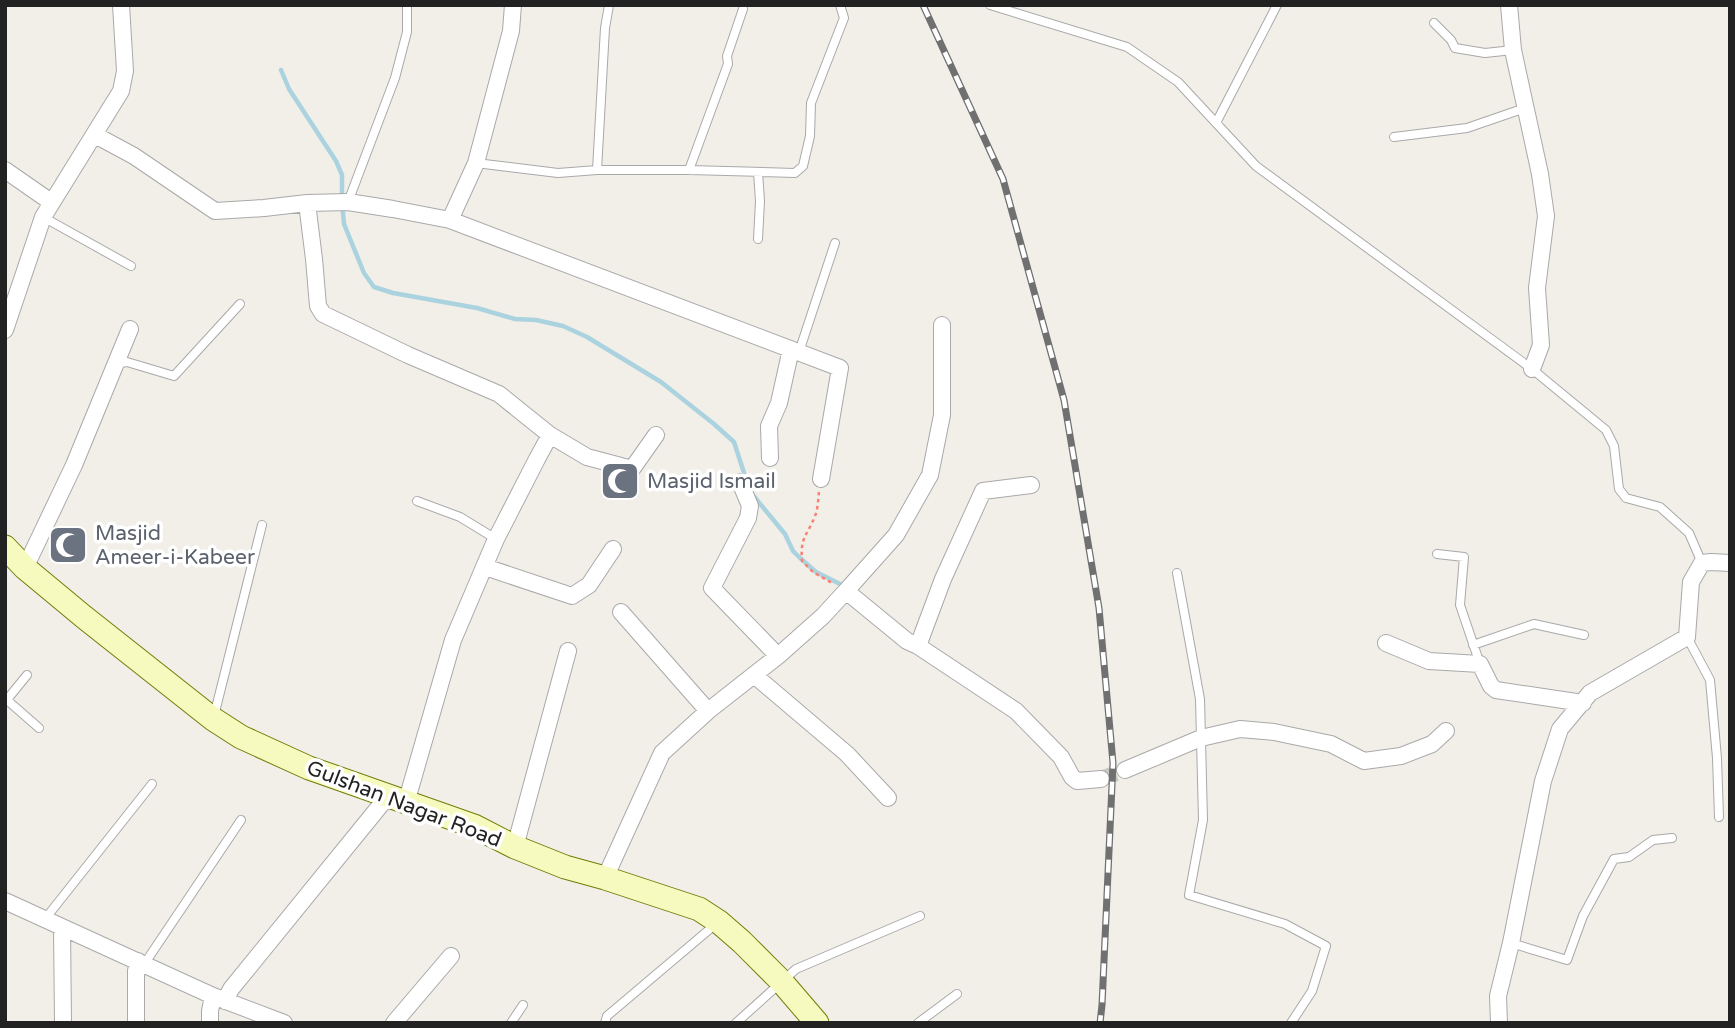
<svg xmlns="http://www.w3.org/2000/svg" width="1735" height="1028" viewBox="0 0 1735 1028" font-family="'Varela Round',sans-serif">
	<rect width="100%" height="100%" fill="#f2efe9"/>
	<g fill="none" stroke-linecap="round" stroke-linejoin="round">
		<path stroke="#aad3df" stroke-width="4.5" d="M281 70 289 89 336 161 342 175V202L344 224 364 273 374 287 393 293 477 308 515 319 536 320 563 326 587 337 661 382 714 424 734 442 746 479
			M752 494 785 534 793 551 799 557 816 572 844 586"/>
		<path stroke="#c8c6c1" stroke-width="16" stroke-dasharray="16 8" stroke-linecap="butt" d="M1101 779 1125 770"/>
		<g stroke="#a9a9a9" stroke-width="10">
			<path id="lane" d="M990 5 1127 47 1178 82 1256 166 1532 369 1606 430 1614 446 1619 489 1626 498 1660 507 1689 533 1702 563
				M1434 23 1451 40 1455 48 1485 53 1513 50
				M1216 123 1277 5
				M1394 137 1467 128 1525 108
				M476 163 558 173 597 170H689L795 173 803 166 810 136 811 103 844 18 840 5
				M597 170 605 28 609 5
				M689 170 728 64 727 56 743 9
				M758 172 760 201 758 239
				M348 202 395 78 407 32V5
				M43 217 131 266
				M799 352 835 243
				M114 364 127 362 174 376 240 304
				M417 501 460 517 496 539
				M1437 554 1464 557 1460 605 1480 664
				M1177 573 1200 699 1203 820 1189 895 1285 924 1326 946 1312 991 1291 1023
				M1687 637 1710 680 1717 758 1719 817
				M1473 645 1534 624 1584 635
				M7 700 39 728
				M5 702 27 675
				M214 716 262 525
				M45 919 152 784
				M1511 943 1567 960 1583 916 1614 859 1629 857 1653 840 1672 838
				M145 965 149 957 241 820
				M511 1023 523 1005
				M605 1023 607 1016 717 923
				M736 1023 796 969 920 916
				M918 1023 957 994"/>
		</g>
		<g stroke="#a9a9a9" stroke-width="18">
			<path id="street" d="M1509 5 1513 50 1540 174 1546 216 1537 288 1541 345 1532 369
				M95 135 134 156 215 211 264 208 307 203 348 202 393 209 450 220 840 368 821 479
				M5 170 51 202
				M307 203 314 259 318 306 323 314 408 355 499 394 550 435 537 459 496 539 453 640 406 803
				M450 220 476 163 511 31 513 5
				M942 325V415L930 475 896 535 846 591 907 641 918 646 1016 711 1061 757 1072 777 1077 781 1101 779
				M5 330 43 217 121 91 125 71 121 5
				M550 435 587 457 632 469 656 435
				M770 458 769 426 779 403 791 349
				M740 482 750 506 748 518 712 588 778 656
				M485 567 572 596 589 585 613 549
				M25 568 74 465 130 329
				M621 612 708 711
				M1386 643 1429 661 1480 664 1491 686 1496 690 1583 703
				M918 646 943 579 983 491 1031 485
				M754 675 847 754 888 798
				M1125 770 1201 738 1240 729 1274 732 1331 744 1364 761 1401 756 1432 744 1446 731
				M515 847 568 651
				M605 878 662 753 708 711 778 656 823 616 846 591
				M5 901 213 996 284 1023
				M62 928 63 1023
				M225 1001 231 989 388 796
				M136 1023V971L138 961
				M210 1023V1011L213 996
				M394 1023 451 956
				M1499 1023 1498 996 1511 943 1543 781 1560 729 1590 693 1687 637 1691 582 1702 563 1711 562 1730 563"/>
		</g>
		<g stroke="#707d05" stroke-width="25">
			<path id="secondary" d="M5 547 25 568 84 617 213 719 241 737 309 768 474 826 515 847 565 867 605 878 699 909 719 922 742 942 781 981 817 1023"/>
		</g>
		<path stroke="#fa8072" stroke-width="2.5" stroke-dasharray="3.5 3.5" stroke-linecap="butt" d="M819 492C818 500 818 509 815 516 807 536 800 537 802 561L813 572 834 584"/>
		<use href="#lane" stroke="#fff" stroke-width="8"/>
		<use href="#street" stroke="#fff" stroke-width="16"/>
		<use href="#secondary" stroke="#f7fabf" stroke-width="23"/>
		<g stroke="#707070" stroke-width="7">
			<path id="rail" d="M923 5 1003 179 1064 400 1099 608 1113 763 1102 1005 1100 1023"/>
		</g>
		<use href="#rail" stroke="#fff" stroke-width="4.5" stroke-dasharray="13" stroke-linecap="butt"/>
	</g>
	<defs>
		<g id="mosque-square" transform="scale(2.0125)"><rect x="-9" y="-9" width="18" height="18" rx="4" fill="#6b7280" stroke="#fff"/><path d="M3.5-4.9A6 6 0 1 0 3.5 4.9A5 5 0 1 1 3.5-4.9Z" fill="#fff"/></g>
	</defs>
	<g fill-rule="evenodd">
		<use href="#mosque-square" x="620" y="481"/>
		<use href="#mosque-square" x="68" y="545"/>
	</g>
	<g text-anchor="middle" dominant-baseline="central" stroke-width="7" stroke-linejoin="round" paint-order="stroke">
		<g font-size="21" fill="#5b616d" stroke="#fff" text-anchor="start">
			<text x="647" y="481">Masjid Ismail</text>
			<text x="95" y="533">Masjid<tspan x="95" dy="24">Ameer-i-Kabeer</tspan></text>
		</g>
		<g font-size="21" fill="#222" stroke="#fff">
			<text transform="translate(404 804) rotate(21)">Gulshan Nagar Road</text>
		</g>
	</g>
	<rect width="1735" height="1028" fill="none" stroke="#222222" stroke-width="14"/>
</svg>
